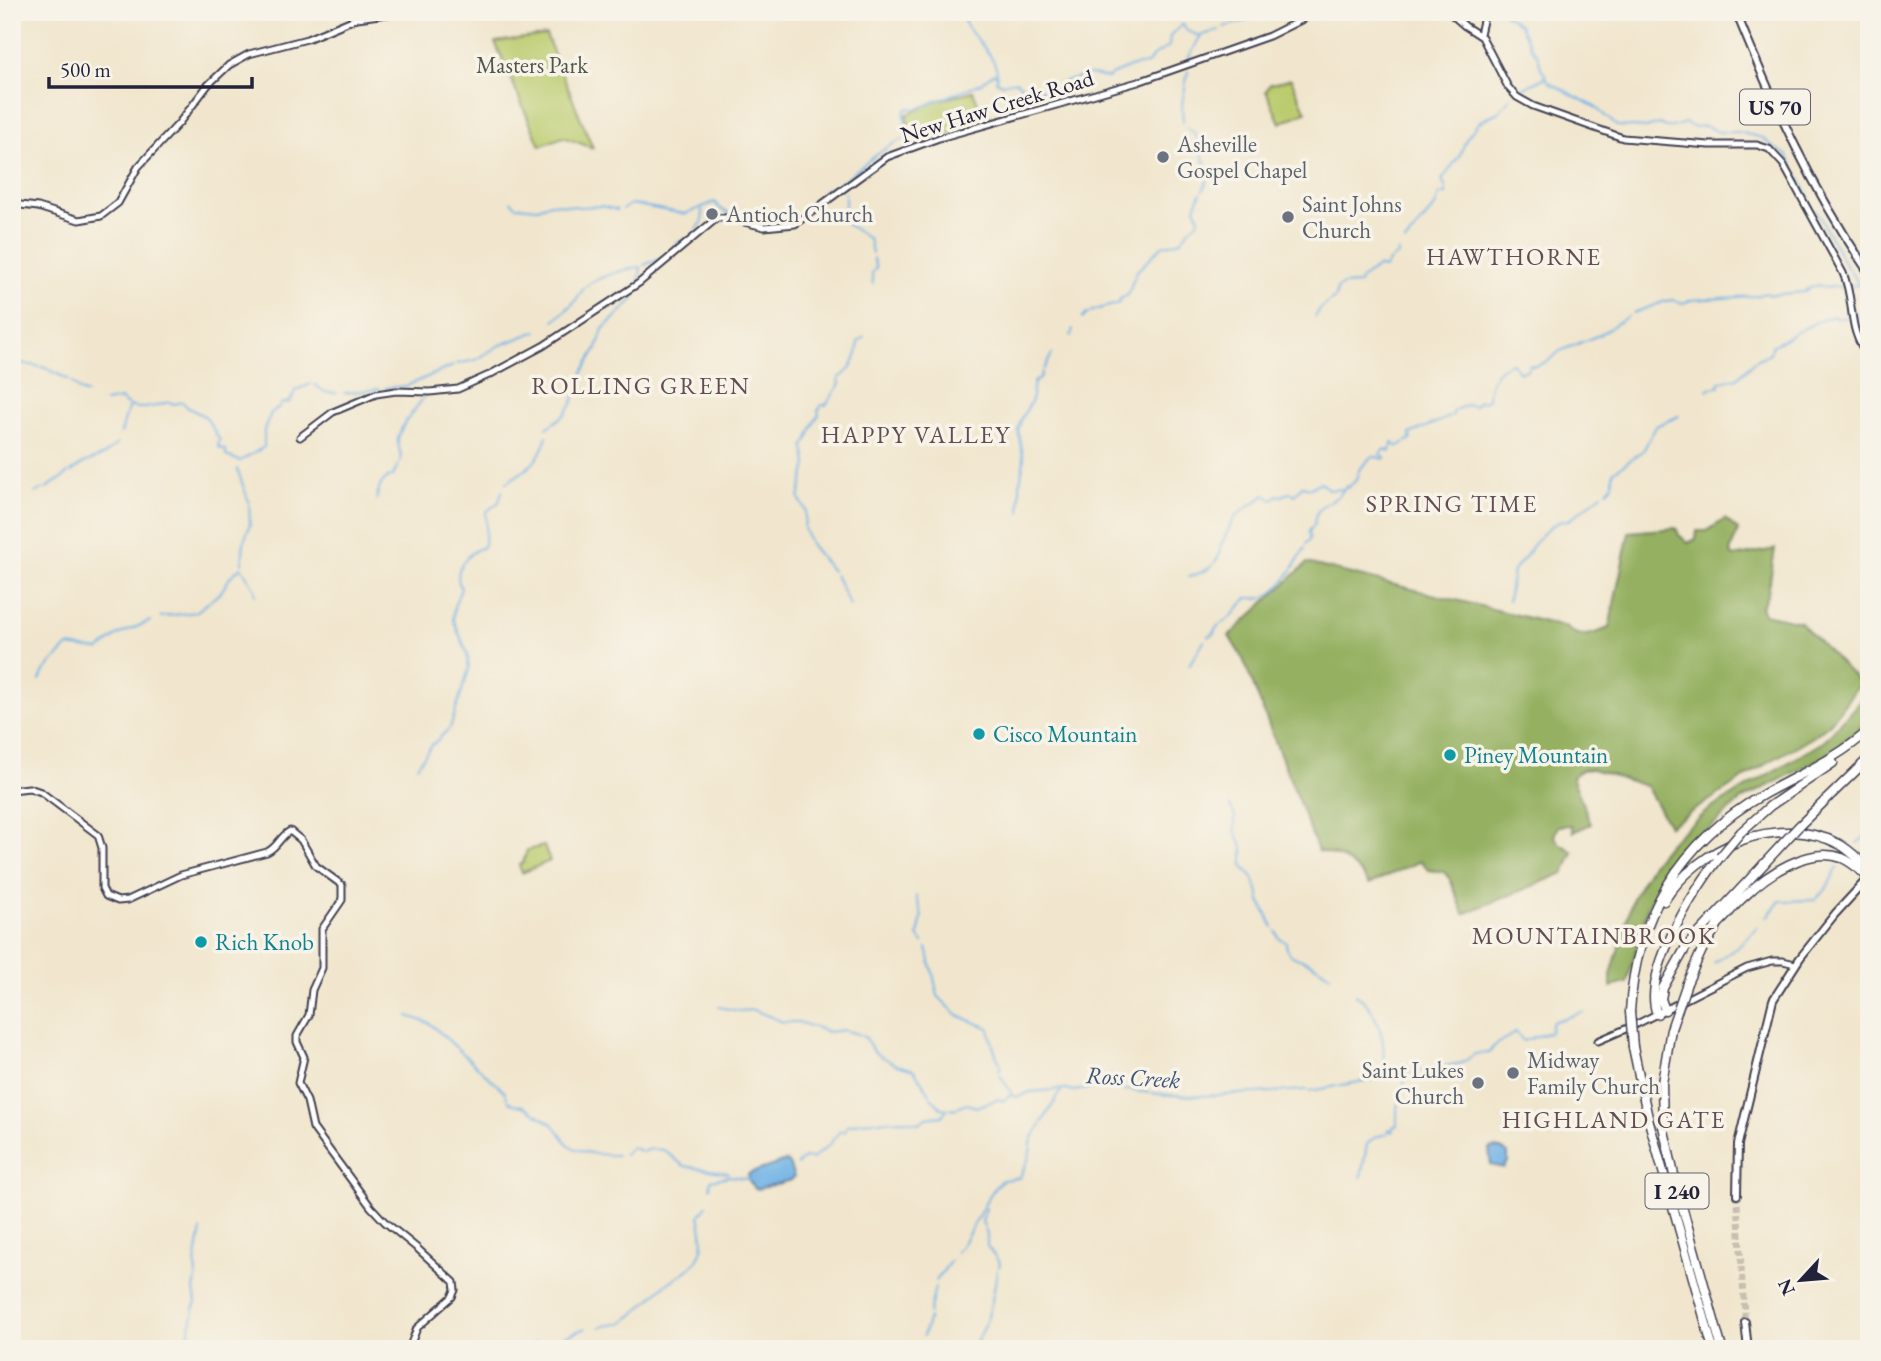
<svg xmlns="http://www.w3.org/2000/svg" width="1881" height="1361" viewBox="0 0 1881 1361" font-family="'EB Garamond',serif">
	<rect width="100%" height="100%" fill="#f7f3e8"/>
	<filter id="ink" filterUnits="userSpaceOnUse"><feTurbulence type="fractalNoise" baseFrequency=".0143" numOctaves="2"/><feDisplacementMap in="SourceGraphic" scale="14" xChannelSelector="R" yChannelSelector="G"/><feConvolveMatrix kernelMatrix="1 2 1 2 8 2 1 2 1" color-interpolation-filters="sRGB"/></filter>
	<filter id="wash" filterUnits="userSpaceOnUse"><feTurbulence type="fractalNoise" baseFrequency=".00686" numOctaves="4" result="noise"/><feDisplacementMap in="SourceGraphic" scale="28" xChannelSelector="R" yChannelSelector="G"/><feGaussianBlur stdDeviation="1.57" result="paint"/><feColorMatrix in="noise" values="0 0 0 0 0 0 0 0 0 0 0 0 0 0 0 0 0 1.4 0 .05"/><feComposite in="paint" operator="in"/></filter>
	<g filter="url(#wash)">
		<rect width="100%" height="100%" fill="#f1e6cd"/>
		<path fill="#bbcc6e" stroke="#6e7754" stroke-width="2" d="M546 35 593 148 563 137 540 146 495 42Z
			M1291 79 1306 112 1280 123 1266 91 1270 84Z
			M973 91 981 110 995 120 913 146 906 115 936 101Z
			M544 846 550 861 522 873 519 865 523 863 527 850Z"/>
		<path fill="#94b061" stroke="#5b694e" stroke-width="2" d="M1725 519 1738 530 1730 552 1733 557 1775 549 1768 593 1761 607 1764 614 1800 622 1860 683 1831 722 1813 737 1774 759 1669 826 1646 786 1592 769 1582 770 1572 777 1591 824 1573 832 1572 825 1558 826 1554 836 1559 843 1573 852 1564 873 1464 914 1450 879 1444 872 1428 870 1421 861 1369 884C1355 864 1343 856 1318 851L1243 659 1229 636 1307 563 1565 627C1580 640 1591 635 1609 628L1629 532 1676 528 1679 535 1688 543 1696 539 1697 531H1707Z
			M1869 691V720L1826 756 1741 800 1676 859 1648 906 1627 983 1611 987V975L1633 898 1652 864 1669 843 1708 810 1823 742Z"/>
		<path fill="#70b2e5" stroke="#496a90" stroke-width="2" d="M1493 1148 1501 1149 1508 1153V1162L1504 1168 1491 1165 1489 1149Z
			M786 1161 789 1164 794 1177 791 1180 758 1189H755L748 1179V1174Z"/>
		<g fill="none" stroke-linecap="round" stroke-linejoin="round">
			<path stroke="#70b2e5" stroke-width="2" d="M958 12C963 18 966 26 971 32 981 45 1002 63 996 81L1002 84 1016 81 1023 87 1031 89 1034 87 1048 93 1067 80C1076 81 1082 74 1090 75 1097 75 1102 78 1109 78L1111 75 1133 66 1148 64 1152 57 1169 46 1170 36 1183 24 1187 31 1200 36 1219 30
				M1502 12 1520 25 1531 47 1538 56 1541 68 1549 82 1595 107 1617 126 1646 128 1660 124C1669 131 1676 125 1686 123L1693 127 1705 126 1719 132H1738L1763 138 1773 147 1787 155 1809 197
				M1224 27 1249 20 1254 12
				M1189 60V57L1200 37
				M1516 92C1527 88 1535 81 1545 78
				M1183 122 1182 104 1188 71
				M1186 127 1196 134 1206 166 1208 179 1203 190
				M838 184C860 169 888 142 910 137L904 115 906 109 910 108 915 110 981 83 994 73 997 75
				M845 192V207L840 217 842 221 869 239 872 253
				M511 201 516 206 538 208 550 203 580 207 602 206 617 210
				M623 209 631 204 685 214 715 202C721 214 737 215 749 218L752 222C767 223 790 224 802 214 808 210 808 206 815 204L824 190 834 186
				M1816 210 1846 266 1862 288 1869 304
				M695 232 703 221 702 210
				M1405 242 1435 207 1439 195 1446 194V189L1442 180 1460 155 1466 139 1479 122 1500 111 1511 97
				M644 265 666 257 677 243 689 238
				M873 284 872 273 876 268 873 258
				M1850 286 1859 285
				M1633 313 1666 301 1673 300 1683 303 1691 300 1755 296 1766 293 1771 295 1804 292 1810 287 1819 285 1825 288 1845 286
				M1315 317 1320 309 1336 297 1337 289 1343 285 1359 284 1361 279 1378 267 1385 268 1389 261 1398 255V251
				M1855 317 1869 312
				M1082 319C1092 307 1105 309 1119 303L1120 299 1128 295 1136 272 1162 246 1181 241 1190 228 1198 222 1199 216 1195 207 1201 193
				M554 320C561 315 569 308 575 301 580 295 582 288 589 284 597 278 630 267 641 267L639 281
				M1071 336 1073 329
				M12 361 46 368 69 380
				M457 364 476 360 498 346 537 331
				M1044 369 1052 354
				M71 382 80 391 87 394
				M315 385 325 392 336 393
				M385 388 406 386 453 366
				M1707 390 1719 386V382L1737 378 1756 360 1770 353 1772 346C1791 336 1811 322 1833 316L1835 318H1849
				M344 393 380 389
				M105 402 121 399C131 414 154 407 169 402L174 404 183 402 187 407 206 417 220 441 218 444 219 448 226 450V456L240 461 264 447V430L271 413 279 408 281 404 290 402 296 390 311 384
				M547 428 564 415 572 404 584 370 597 348 603 329 635 298
				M121 433 128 408
				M400 461C403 452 397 449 398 439 401 423 417 409 425 395
				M237 469 249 502 250 524 244 542 242 563
				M71 472 84 463 104 455 117 444
				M506 483C529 467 538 465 547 436
				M46 489C53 481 59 483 68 473
				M1607 491 1613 484V472L1643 451 1656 426 1679 416
				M35 493 42 489
				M376 500C379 489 380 479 393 476L398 465
				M1020 512V483L1024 460 1018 430 1022 417 1031 402 1034 382 1040 379 1042 372
				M1306 544 1310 539 1309 531 1314 525 1316 514 1322 506 1339 496 1346 486 1348 488 1356 480 1359 470 1372 456 1384 459 1385 457 1380 454 1384 449 1390 451 1393 442 1397 447 1411 439 1410 434C1425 426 1439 423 1453 415V411L1467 405 1474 406 1479 401 1484 402 1488 399C1488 385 1495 367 1512 363L1520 372 1527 370 1529 365 1535 366 1547 362 1560 351 1599 335 1628 316
				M1527 554C1536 541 1552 519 1569 520L1602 494
				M832 571 810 544 804 528 806 511 799 498 807 464 804 446C811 437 811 424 819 415L818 411 822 405H826L840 384 839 378C851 372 859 355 858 342L864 337
				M835 575 850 606
				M1189 577C1206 571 1215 568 1221 551L1220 547C1226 537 1229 524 1237 516 1246 506 1256 503 1265 495L1273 500 1277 495 1282 496 1291 492 1295 495 1302 486 1311 488 1320 482 1329 490 1343 489
				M1508 601 1513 571 1526 556
				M160 617 196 612 221 592 231 576 241 567 255 589V595
				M1208 636 1213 634 1217 627 1232 616 1247 598C1253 598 1260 599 1265 597 1282 590 1296 563 1305 548
				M1189 665 1204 641
				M40 680 44 671 68 646 99 650 118 635 150 621
				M417 766 431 746 450 728 469 669 467 653 453 619 454 607 461 588C452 571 466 553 483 547 487 534 486 525 486 512L499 502 502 491
				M1230 806 1235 816V831L1243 848V866L1253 878 1259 894 1260 901 1273 927
				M1857 843 1869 834
				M916 896 922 916 918 936 923 943
				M1767 917 1780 901 1815 900 1826 889 1838 867
				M1276 931 1279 938 1286 942C1286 959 1299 958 1311 963 1317 966 1325 972 1331 976
				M927 948 938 996 957 1015 989 1028C992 1042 994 1053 1001 1065L999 1071
				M1714 963 1739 946 1757 927
				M1355 995C1375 1004 1386 1040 1383 1060
				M719 1007 739 1011 754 1010 783 1022H798L829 1032 843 1030 858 1034 866 1038 872 1050 879 1055 897 1065 914 1070 930 1094
				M408 1016 429 1023 436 1029 505 1092
				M1384 1065 1390 1076
				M1000 1075 1012 1094
				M1310 1091 1462 1063 1475 1054 1488 1053 1493 1047 1516 1032 1523 1041 1550 1032 1552 1022 1584 1012
				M506 1095 507 1098
				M1402 1096 1406 1075
				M931 1097 941 1108 946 1109
				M508 1101C515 1106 517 1104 523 1106 527 1107 547 1121 551 1123 559 1128 562 1139 569 1145 581 1154 602 1155 617 1155
				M959 1106 968 1104 976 1107 999 1099 1003 1101 1009 1095 1018 1097 1030 1092 1065 1089 1074 1091 1099 1087 1168 1095 1201 1096 1307 1090
				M878 1121 905 1120 919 1123 926 1118 942 1116 947 1109 957 1108
				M859 1122 875 1121
				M624 1155 632 1147 642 1152 650 1149 664 1150 684 1166 728 1173
				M797 1165 804 1158 812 1159 829 1145 840 1131H846V1126L857 1123
				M1361 1177 1367 1144 1375 1137 1387 1134 1388 1129 1392 1132 1393 1127 1397 1125V1107L1402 1098
				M710 1188 711 1180 730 1176 749 1179
				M986 1208 982 1221 987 1235V1246L1000 1263 999 1267
				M956 1252C970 1239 990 1185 1003 1180 1008 1179 1014 1179 1020 1177L1029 1158 1032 1139 1061 1091
				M936 1281 951 1260
				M929 1314 935 1287
				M600 1327C607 1325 616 1325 621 1323 637 1315 650 1298 663 1287 676 1276 693 1271 700 1254 706 1242 701 1228 699 1216L707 1205
				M923 1336 929 1318
				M533 1343 550 1342 586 1328
				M976 1343C990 1320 993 1297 997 1271
				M185 1349 196 1302 194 1290 197 1272 195 1263 201 1230"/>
		</g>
	</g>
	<g filter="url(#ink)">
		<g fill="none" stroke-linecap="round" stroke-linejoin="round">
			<path stroke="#c8bfb0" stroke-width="6" stroke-dasharray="6 3" stroke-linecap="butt" d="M1737 1195 1745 1322"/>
			<g stroke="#413f51" stroke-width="9">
				<path id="secondary" d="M1449 12 1465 26 1482 37 1508 87 1517 97 1533 106 1623 138 1709 145H1757L1769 149 1783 164 1843 273C1856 303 1846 329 1869 357
					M1480 34 1485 12
					M12 204 38 207 79 220 101 216 118 203 138 167 179 123 208 85 229 65 249 54 307 39 357 18 402 12
					M300 437 333 412 376 394 396 391 430 392 458 389 489 375 543 346 639 283 717 218H728L764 227 795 224 887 157 939 138 1138 82 1269 36 1317 12
					M12 790 29 788 41 792 98 835 102 848V888L106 896 118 901 128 900 181 875 267 852C278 847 280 836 290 831L301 840 316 866 342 885V900L322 929V968L312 990 309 1015 297 1036V1042L304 1057 298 1083 307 1101 313 1128 371 1207 385 1222 418 1249 454 1282 455 1290 452 1297 417 1328 409 1349
					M1598 1041 1637 1024 1747 968 1772 961H1783L1795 964"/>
			</g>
			<g stroke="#413f51" stroke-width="10">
				<path id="primary" d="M1736 12C1774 106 1812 189 1869 273
					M1737 1195 1738 1144 1773 1000 1800 958 1835 914 1869 877
					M1745 1322 1748 1349"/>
			</g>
			<g stroke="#413f51" stroke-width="11">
				<path id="highway" d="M1799 826 1869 758
					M1741 832 1770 806 1833 763
					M1762 866 1785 841
					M1664 901C1699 846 1777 813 1839 844 1850 850 1859 860 1869 868
					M1719 923C1728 915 1735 904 1745 896 1767 874 1809 846 1842 858 1852 862 1860 870 1868 877
					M1687 983 1702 950 1720 921
					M1665 1010 1661 999 1663 988 1686 947 1765 863
					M1630 1012C1635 916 1681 841 1764 794 1800 774 1839 758 1869 730
					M1657 1014C1641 974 1695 888 1720 857
					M1671 1029 1662 1083 1663 1126 1677 1188 1722 1349
					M1633 1047 1648 1118 1713 1349"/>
			</g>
			<use href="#secondary" stroke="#fff" stroke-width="5"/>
			<use href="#primary" stroke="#fff" stroke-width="6"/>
			<use href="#highway" stroke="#fff" stroke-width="8"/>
			<g stroke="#413f51" stroke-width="11" stroke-linecap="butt">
				<path id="highway-bridge" d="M1785 841 1799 826
					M1720 857 1741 832
					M1630 1012 1633 1047
					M1671 1029 1687 983"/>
			</g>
			<use href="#highway-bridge" stroke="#fff" stroke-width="8"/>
		</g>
	</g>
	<g fill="#6b7280" stroke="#f7f3e8" stroke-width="2.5">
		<circle cx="1163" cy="157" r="7"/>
		<circle cx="712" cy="214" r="7"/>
		<circle cx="1288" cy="217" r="7"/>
		<circle cx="1513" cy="1073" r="7"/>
		<circle cx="1478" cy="1083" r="7"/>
	</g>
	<g fill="#0f9aa8" stroke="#f7f3e8" stroke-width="2.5">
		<circle cx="979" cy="734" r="7"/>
		<circle cx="1450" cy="755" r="7"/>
		<circle cx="201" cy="942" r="7"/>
	</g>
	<g text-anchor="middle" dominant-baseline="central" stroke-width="7" stroke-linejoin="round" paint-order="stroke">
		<g fill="#f7f3e8" stroke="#62616f" stroke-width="2">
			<rect x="1740" y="89.5" width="70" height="35" rx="5"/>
			<rect x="1645.5" y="1173.5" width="63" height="35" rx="5"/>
		</g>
		<g font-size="21" font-weight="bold" fill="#22223b">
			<text x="1775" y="107">US 70</text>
			<text x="1677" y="1191">I 240</text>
		</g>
		<g font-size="23" fill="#50554a" stroke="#f7f3e8">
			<text x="532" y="65">Masters Park</text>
		</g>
		<g font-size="23" fill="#22223b" stroke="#f7f3e8">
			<text transform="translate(997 106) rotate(-17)">New Haw Creek Road</text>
		</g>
		<g font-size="23" fill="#5b616d" stroke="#f7f3e8" text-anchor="start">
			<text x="1177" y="144">Asheville<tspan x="1177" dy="26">Gospel Chapel</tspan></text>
			<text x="1302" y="204">Saint Johns<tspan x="1302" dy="26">Church</tspan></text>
			<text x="726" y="214">Antioch Church</text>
			<text x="1527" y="1060">Midway<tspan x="1527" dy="26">Family Church</tspan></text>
			<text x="1464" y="1070" text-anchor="end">Saint Lukes<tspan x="1464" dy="26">Church</tspan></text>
		</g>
		<g font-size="23" fill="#0d838f" stroke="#f7f3e8" text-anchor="start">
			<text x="993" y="734">Cisco Mountain</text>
			<text x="1464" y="755">Piney Mountain</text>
			<text x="215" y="942">Rich Knob</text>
		</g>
		<g font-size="24" letter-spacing="2" fill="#624d51" stroke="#f7f3e8">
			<text x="1514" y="256">HAWTHORNE</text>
			<text x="641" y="385">ROLLING GREEN</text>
			<text x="916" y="434">HAPPY VALLEY</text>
			<text x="1452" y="503">SPRING TIME</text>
			<text x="1594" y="935">MOUNTAINBROOK</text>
			<text x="1614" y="1119">HIGHLAND GATE</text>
		</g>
		<g font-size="24" font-style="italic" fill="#3d5476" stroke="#f7f3e8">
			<text transform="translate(1133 1077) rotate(3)">Ross Creek</text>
		</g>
	</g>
	<rect width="1881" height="1361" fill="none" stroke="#f7f3e8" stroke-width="42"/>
	<g transform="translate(1801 1280) rotate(244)" stroke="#f7f3e8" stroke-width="5" paint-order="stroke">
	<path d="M0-5L12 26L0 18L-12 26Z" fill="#22223b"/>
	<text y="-10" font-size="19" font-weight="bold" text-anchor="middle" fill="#22223b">N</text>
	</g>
	<path d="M49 77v10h203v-10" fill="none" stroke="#22223b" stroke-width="3.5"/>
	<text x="60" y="77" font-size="21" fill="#22223b" stroke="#f7f3e8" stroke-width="5" paint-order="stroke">500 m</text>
</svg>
